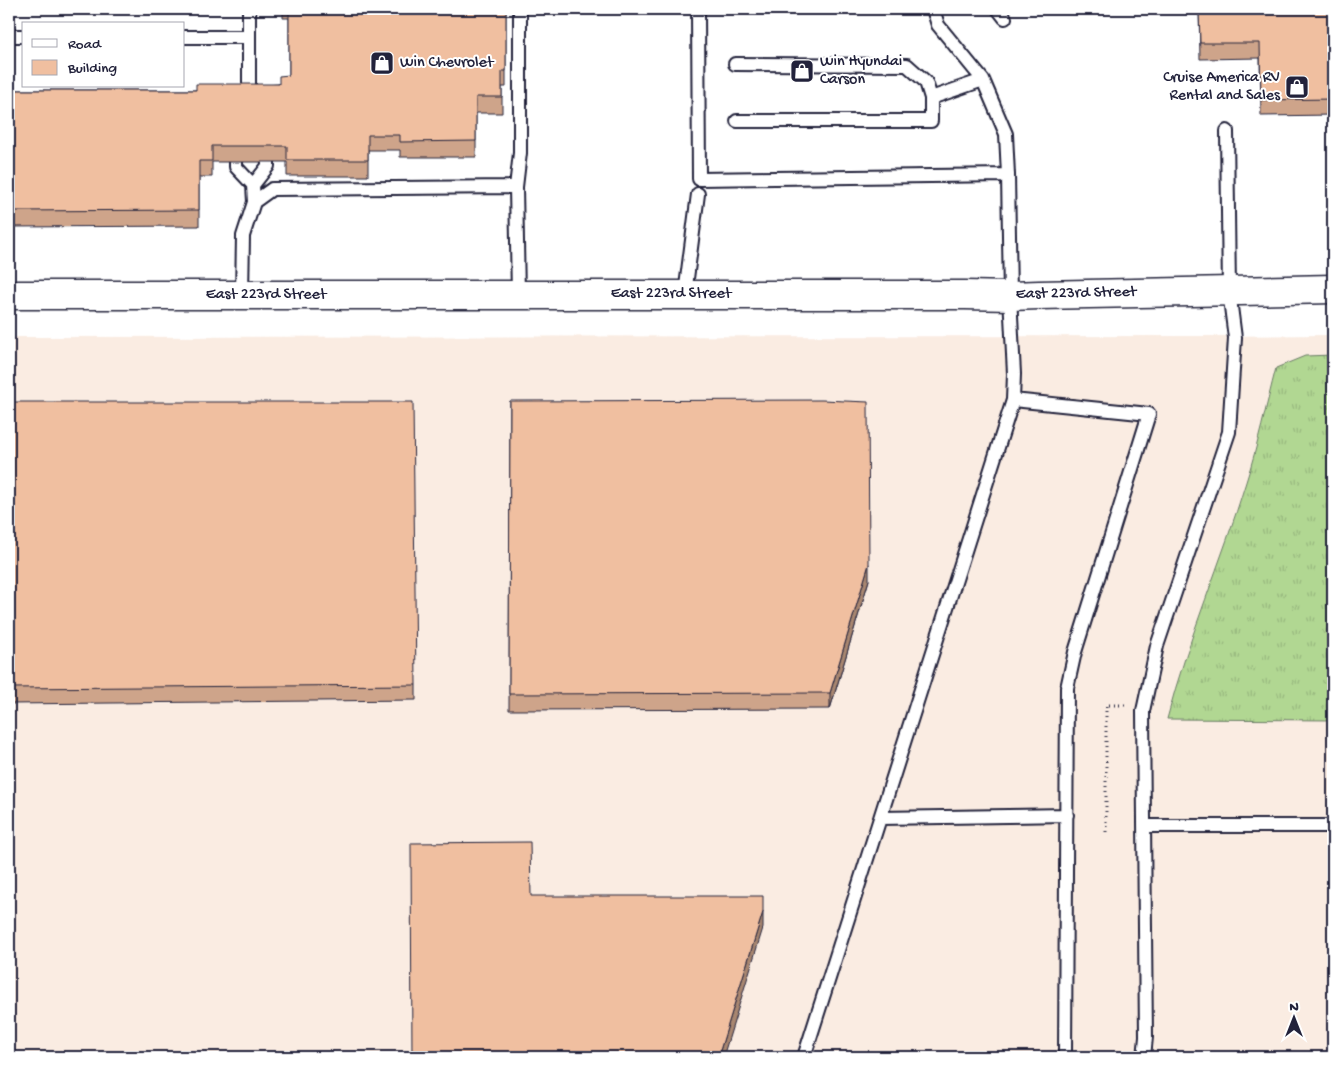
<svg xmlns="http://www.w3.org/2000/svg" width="1342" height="1066" viewBox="0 0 1342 1066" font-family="'Gochi Hand',sans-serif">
	<defs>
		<pattern id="grass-tufts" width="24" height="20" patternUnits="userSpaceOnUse" patternTransform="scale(1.25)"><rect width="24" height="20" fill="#b1d792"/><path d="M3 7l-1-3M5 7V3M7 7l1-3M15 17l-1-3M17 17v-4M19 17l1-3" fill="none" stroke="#98b87f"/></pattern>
	</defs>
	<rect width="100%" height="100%" fill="#fff"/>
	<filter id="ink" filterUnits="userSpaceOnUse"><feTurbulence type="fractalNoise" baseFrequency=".02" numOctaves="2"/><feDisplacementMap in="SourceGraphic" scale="10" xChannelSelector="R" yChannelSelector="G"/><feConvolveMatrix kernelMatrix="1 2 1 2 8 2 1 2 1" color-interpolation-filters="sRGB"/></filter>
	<g filter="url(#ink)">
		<path fill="#faece2" d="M1333 335V1057H9V337L1204 336Z"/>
		<path fill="url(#grass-tufts)" stroke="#6a7c66" d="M1333 355V720L1167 719C1188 638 1222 561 1246 482 1258 445 1266 406 1276 368L1305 356Z"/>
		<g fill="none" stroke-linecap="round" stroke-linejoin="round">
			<g stroke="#22223b" stroke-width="16">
				<path id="service" d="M698 9 699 179 1008 175
					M933 9 938 25 983 80 1006 134 1008 175 1010 296 1014 374 1013 400
					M998 9 1005 18
					M9 36H24
					M184 37H249
					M735 64 907 65 926 82 931 98 983 80
					M241 98 249 88V9
					M737 121H931V98
					M236 162V167L253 185 254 202
					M253 185 268 166V162
					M685 294 698 194
					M242 295 243 236 254 202 272 189 516 187
					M518 295 516 187 520 153V9
					M880 818 1067 815
					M1144 826H1333
					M804 1057 1013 400 1149 414 1075 652 1067 688 1065 1057
					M1144 1057 1146 1037 1143 711 1157 646 1229 432 1235 338 1229 291 1227 131"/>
			</g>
			<g stroke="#22223b" stroke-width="31">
				<path id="secondary" d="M9 295H965L1010 296 1039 295 1333 289"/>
			</g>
			<path stroke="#22223b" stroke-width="3" stroke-dasharray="1 4" stroke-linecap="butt" d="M1106 832V705H1127"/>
			<use href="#service" stroke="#fff" stroke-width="12"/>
			<use href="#secondary" stroke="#fff" stroke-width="28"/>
		</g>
		<path fill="#cea48a" stroke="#22223b" d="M283 9H506V87H502V113H476V157H400V150H368V176H287V162H212V177H199V226L9 227V90H196L279 84 289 75V18H283Z
			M1199 9H1333V115L1261 116 1260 58 1200 59Z
			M510 401 869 580 830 709 509 710Z
			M9 402 416 685V700L9 704Z"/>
		<path fill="#a88670" stroke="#22223b" d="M869 564V580L830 709V693Z
			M763 912V928L723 1057H718Z"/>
		<path fill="#f0bfa0" stroke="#22223b" d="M289 9H506V71H502V97H476V141L400 142V135H368V160H287V146H212V161H199V210L9 211V90H196V84H279V76L289 75Z
			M1199 9H1333V99L1261 100 1260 43H1200Z
			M822 400 868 402 869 564 830 693 509 694 510 401Z
			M9 402H413L416 685 9 688Z
			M530 842 531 896H763V912L718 1057H412L411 843Z"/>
	</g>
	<defs>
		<g id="shop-square" transform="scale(1.25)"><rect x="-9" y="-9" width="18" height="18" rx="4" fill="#22223b" stroke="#fff"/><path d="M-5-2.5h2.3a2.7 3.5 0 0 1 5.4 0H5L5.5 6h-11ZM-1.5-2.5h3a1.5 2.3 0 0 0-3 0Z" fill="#fff"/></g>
	</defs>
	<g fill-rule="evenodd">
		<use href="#shop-square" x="382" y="63"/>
		<use href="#shop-square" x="802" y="71"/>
		<use href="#shop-square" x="1297" y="87"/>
	</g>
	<g text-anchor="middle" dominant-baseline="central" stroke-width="4" stroke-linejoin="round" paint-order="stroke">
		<g font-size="16" fill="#22223b" stroke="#fff" text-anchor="start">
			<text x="820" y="62">Win Hyundai<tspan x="820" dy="18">Carson</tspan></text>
			<text x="400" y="63">Win Chevrolet</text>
			<text x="1280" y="78" text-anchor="end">Cruise America RV<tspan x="1280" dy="18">Rental and Sales</tspan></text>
		</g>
		<g font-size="16" fill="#22223b" stroke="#fff">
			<text x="671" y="294">East 223rd Street</text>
			<text transform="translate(1076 294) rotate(-1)">East 223rd Street</text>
			<text x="266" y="295">East 223rd Street</text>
		</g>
	</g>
	<rect width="1342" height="1066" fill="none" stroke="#fff" stroke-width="30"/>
	<rect x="15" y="15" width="1312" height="1036" fill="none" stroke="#22223b" stroke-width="2" filter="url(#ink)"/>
	<rect x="22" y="22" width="162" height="65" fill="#ffffff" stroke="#a7a7b1"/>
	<rect x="32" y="39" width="25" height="8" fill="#ffffff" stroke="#a7a7b1"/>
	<text x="68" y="48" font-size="15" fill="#22223b">Road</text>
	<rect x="32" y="60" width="25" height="15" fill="#f0bfa0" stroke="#a7a7b1"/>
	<text x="68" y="72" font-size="15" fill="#22223b">Building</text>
	<g transform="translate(1294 1018)" stroke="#ffffff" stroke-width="4" paint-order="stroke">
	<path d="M0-4L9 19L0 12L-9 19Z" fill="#22223b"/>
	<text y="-8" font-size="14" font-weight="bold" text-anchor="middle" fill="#22223b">N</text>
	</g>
</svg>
